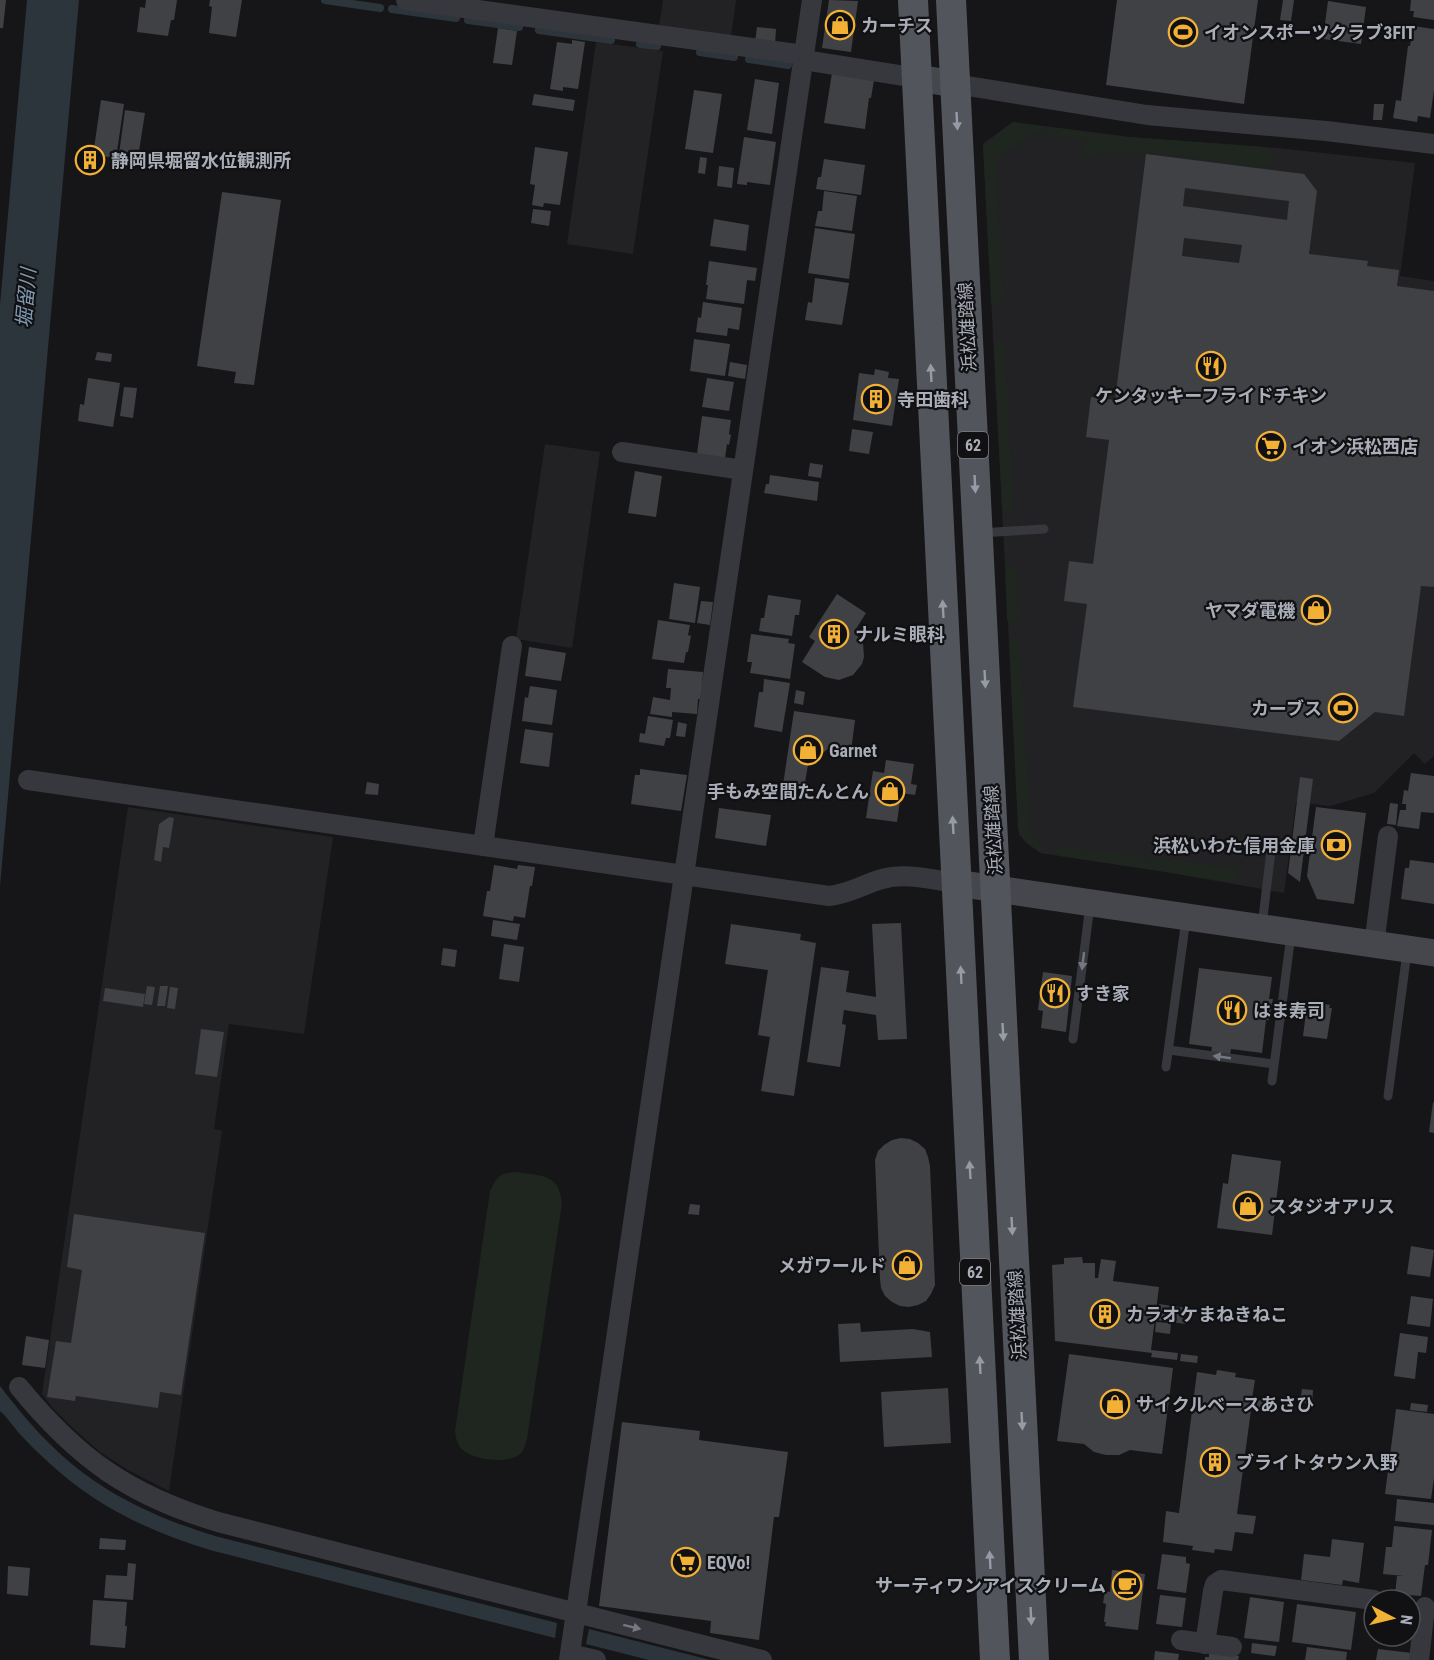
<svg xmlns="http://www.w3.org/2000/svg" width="1434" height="1660" viewBox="0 0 1434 1660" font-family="'Roboto Condensed','Noto Sans JP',sans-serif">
	<rect width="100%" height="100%" fill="#161618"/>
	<path fill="#222225" d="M663 0H736L731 37 659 27Z
		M596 42 663 51 633 254 567 244Z
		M1013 122 1129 137 1277 148 1415 163 1400 276 1434 281V756L1425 764 1414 753 1374 793 1330 806 1296 802 1284 893 1166 872 1040 853 1019 835 983 144Z
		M545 444 600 452 572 648 516 639Z
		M128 807 333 837 304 1034 229 1024 214 1129 222 1131 169 1491 128 1470 100 1452 75 1430 51 1406 42 1394Z"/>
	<path fill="#1e261f" d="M1013 122 1129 137 1266 147 1272 151 1273 158 1271 165 1264 167 1146 152 1140 154 1114 151 1086 158H1083L1084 141 1081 140 1036 134 1030 135 996 161 1003 302 1001 306 993 307 991 303 983 144Z
		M999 341 1005 345 1013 508 1012 512 1008 514 1004 512 1002 508 994 346 995 342Z
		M1010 566H1014L1016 569 1019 618 1017 622 1014 624 1010 623 1007 619 1005 572 1007 567Z
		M1014 637 1020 640 1030 833 1045 847V850L1042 852C1032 849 1020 839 1018 829L1009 642 1010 639Z
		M1061 846 1233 868C1239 872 1239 875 1237 882L1232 883 1166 872 1060 856 1054 852 1057 847Z
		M516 1172C541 1176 559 1173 562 1203L527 1439C526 1443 524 1449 522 1452 512 1465 475 1460 464 1451 457 1446 456 1438 455 1431L490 1191C497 1176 500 1173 516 1172Z"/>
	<path fill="#2c353c" d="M27 0H79L0 886V305Z
		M0 1386C17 1408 34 1429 54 1448 99 1492 156 1518 215 1536L557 1623 555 1638 210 1550C148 1531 95 1506 47 1461 37 1452 27 1442 18 1432 12 1425 7 1417 0 1411Z
		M589 1629 710 1660H649L586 1644Z"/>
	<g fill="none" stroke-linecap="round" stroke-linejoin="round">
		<path stroke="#2c353c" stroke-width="8" d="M325 0 380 8
			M392 9 456 18
			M468 20 519 27
			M539 30 611 40
			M640 44 657 46
			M700 52 734 57
			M749 59 788 65"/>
	</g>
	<path fill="#404145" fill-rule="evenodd" d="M0 0H6L3 28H0Z
		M146 0H177L174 20H171L168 36 137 32 140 7 145 8Z
		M210 0H242L236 37 209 33 212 7 209 6Z
		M829 0 858 1 851 52 822 48Z
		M1117 0H1258L1244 104 1106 85Z
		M1283 0H1294L1291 21 1280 20Z
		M1411 0H1434V20L1413 17 1414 11H1410Z
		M1328 1 1366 7 1361 44 1323 39Z
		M1413 26 1434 29V90L1430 118 1418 116 1417 122 1393 118 1396 100 1401 101 1408 46H1410Z
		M757 27 776 29 775 45 755 42Z
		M498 28 517 31 512 65 493 63Z
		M572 40 585 42 578 89 563 87V91L550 89 557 42 572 44Z
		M832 73 874 80 871 98H869L865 129 824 123Z
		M755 79 779 83 772 134 747 130Z
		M694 90 722 94 713 153 685 149Z
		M534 94 575 100 573 111 532 105Z
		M101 100 124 104 116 158 93 155Z
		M1374 104H1384L1382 120H1373Z
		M125 110 145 113 137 164 118 161Z
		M744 137 776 142 770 185 747 182V185L737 184Z
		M535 147 568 152 560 205 544 203 543 207 532 205 535 185 530 184Z
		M1146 154 1304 174 1317 191 1309 254 1368 261 1367 266 1399 270 1397 286 1434 291V587L1421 586 1404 716 1375 712 1339 741 1073 707 1087 604 1064 601 1069 561 1093 564 1109 440 1086 437 1091 397 1115 400ZM1185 188 1289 201 1287 220 1183 206ZM1184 238 1242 245 1239 263 1182 256Z
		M700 157 707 158 705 174 698 173Z
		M824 159 865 165 861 195 816 189 818 177H821Z
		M719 166 734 168 732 188 717 186Z
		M824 191 857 196 852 231 815 226 818 211H822Z
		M222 192 281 200 254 385 234 383 236 372 197 366Z
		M533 209 551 211 549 226 531 223Z
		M714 219 749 225 746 251 710 246Z
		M815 228 855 234 849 279 808 273Z
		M709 261 757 268 755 281 747 280 744 304 706 299 708 285H706Z
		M815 278 849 283 842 325 805 320 808 302 812 303Z
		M703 302 742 308 739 330 728 328 727 336 696 332 698 317 701 318Z
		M694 339 730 344 725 376 690 371Z
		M97 352 112 354 111 362 95 360Z
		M730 362 747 365 745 379 728 376Z
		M875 369 889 372 888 378 899 379 892 426 853 420 859 373 874 375Z
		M88 378 120 383 113 427 78 421 80 404 84 405Z
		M707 378 734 382 729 411 702 407Z
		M124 387 137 388 133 418 120 416Z
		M702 416 731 420 729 434 731 435 729 445 727 444 725 458 697 454Z
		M852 429 873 432 869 454 849 451Z
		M810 463 823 465 821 478 808 476Z
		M635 471 662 476 656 517 628 513Z
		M770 475 819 482 817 501 764 493 766 484H769Z
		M674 583 700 587 695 623 669 619Z
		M837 594 866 613 854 632 863 643 864 657 862 664 853 675 839 680 825 677 802 662 815 641 809 637Z
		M768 595 801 600 799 615H795L792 636 759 631 761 618H764Z
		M701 601 713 602 710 625 697 623Z
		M658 620 690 625 688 635 691 636 688 652H686L684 663 652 659Z
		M751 634 789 639 788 643 795 644 790 679 750 673 752 662H747Z
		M529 647 566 653 561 681 525 676Z
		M668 669 703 672 701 699H698L697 714 672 712V717L650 714 653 697 670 700 671 688H666Z
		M764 679 790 683 782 732 754 727 759 692H763Z
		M530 686 557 690 552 725 522 721 525 697 528 698Z
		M796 690 805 692 803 705 794 703Z
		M794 711 855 720 851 751 829 748 808 765 804 788 783 785Z
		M648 716 673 720 670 738H666L664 746 639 742 640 733 645 734Z
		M678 722 687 724 685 737 676 736Z
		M525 729 553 733 549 767 520 763Z
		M886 760 914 764 911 784 917 785 915 795 901 793 897 822 866 818 873 771 884 773Z
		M640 769 687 775 681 811 631 804 635 775H640Z
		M1411 773 1434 776V813L1421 812 1419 829 1397 826 1400 810H1406V804H1402L1404 790 1408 791Z
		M1300 777 1313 779 1300 882 1288 873Z
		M367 782 379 784 378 795 365 794Z
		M1390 803 1398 804 1396 825 1387 824Z
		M1316 807 1366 813 1354 904 1317 899 1307 876Z
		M719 808 771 815 766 846 715 838Z
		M169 817 174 818 169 848 163 847 161 862 154 860 159 824Z
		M1410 860 1434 863V904L1401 899 1405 868H1409Z
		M494 865 517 869 518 865 535 867 532 886H530L525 918 514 916 513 921 483 916 487 891H490Z
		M493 920 520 924 517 940 491 936Z
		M901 923 907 1039 878 1040 876 1015 844 1010 842 1024 846 1025 840 1067 807 1062 821 967 849 971 846 992 876 997 872 924Z
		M731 924 801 934 800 940 816 943 794 1096 761 1091 770 1037 758 1035 768 970 725 964Z
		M504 944 524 947 519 982 499 979Z
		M443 948 457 950 455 967 441 965Z
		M1199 968 1272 977 1269 999H1273L1269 1020H1266L1262 1053 1231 1049 1230 1055 1211 1053 1212 1047 1189 1044Z
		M1043 972 1072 976 1066 1032 1041 1028 1043 1011 1038 1010Z
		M147 986 155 987 152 1005 144 1004Z
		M160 986H168L165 1006H157Z
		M170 987 178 988 175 1009 167 1008Z
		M105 988 145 994 143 1007 103 1001Z
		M1324 1004 1330 1005 1329 1008H1332L1327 1039 1303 1036 1307 1005 1324 1007Z
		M201 1029 224 1032 217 1077 195 1074Z
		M1433 1102 1434 1103V1133L1429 1132Z
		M901 1138 910 1139 918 1143 925 1149 928 1157 930 1166 935 1285 931 1294 926 1301 918 1305 909 1307 900 1306 892 1302 885 1296 881 1288 880 1279 875 1160 878 1151 884 1145 892 1140Z
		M1232 1154 1281 1161 1272 1235 1217 1228 1223 1183 1228 1184Z
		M690 1204 700 1205 699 1215 688 1214Z
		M74 1214 205 1233 181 1395 160 1392 158 1408 76 1396 75 1401 47 1397 56 1341 71 1343 82 1270 67 1267Z
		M1411 1246 1434 1250 1430 1277 1407 1274Z
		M1082 1257 1083 1263H1095V1278H1098L1101 1259 1116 1261 1113 1281 1159 1287 1151 1350 1178 1353 1177 1360 1151 1357 1152 1353 1055 1341 1052 1265 1064 1264V1258Z
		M1411 1296 1433 1299 1430 1327 1407 1324Z
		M1159 1304 1187 1308 1185 1324 1157 1320Z
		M1156 1322 1171 1323 1170 1334 1155 1332Z
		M860 1323 861 1332 913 1329 930 1332 932 1357 840 1362 838 1324Z
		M1400 1333 1428 1337 1426 1353 1418 1352 1415 1379 1394 1376Z
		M26 1336 49 1340 45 1368 22 1365Z
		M1069 1354 1173 1368 1162 1454 1130 1450 1119 1455H1106L1094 1452 1084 1444 1057 1441Z
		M1181 1354 1198 1356 1197 1363 1180 1361Z
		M1217 1370 1236 1373 1235 1377 1255 1380 1252 1399 1270 1402 1269 1412 1251 1410 1237 1514 1256 1516 1253 1534 1235 1532 1232 1551 1215 1549 1214 1553 1192 1550 1193 1546 1163 1542 1166 1511 1179 1513 1197 1372 1216 1375Z
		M948 1388 951 1443 884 1447 881 1392Z
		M1302 1389 1313 1390 1312 1404 1300 1402Z
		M1411 1403 1428 1405 1427 1412 1410 1410Z
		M1396 1409 1434 1414V1478L1431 1499 1385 1494Z
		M622 1422 700 1431 699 1440 788 1452 779 1517H774L759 1640 710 1633 711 1621 599 1606Z
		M1397 1499 1434 1503V1525L1395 1521Z
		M1394 1526 1432 1530 1428 1565H1425L1421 1596 1395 1594 1397 1576H1404L1383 1574 1386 1547H1392Z
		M100 1538 126 1540 125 1550 99 1549Z
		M1332 1539 1364 1543 1359 1583 1343 1580 1342 1585 1301 1580 1304 1554 1330 1557Z
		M1162 1554 1186 1557V1563L1190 1564 1186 1593 1157 1589Z
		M128 1563 136 1564 133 1600 104 1598 106 1575 127 1576Z
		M8 1566 30 1568 28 1596 7 1594Z
		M1112 1570 1145 1574 1138 1630 1105 1626 1106 1622H1104L1106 1604 1103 1603 1105 1591 1110 1592Z
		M1160 1595 1186 1598 1182 1627 1156 1624Z
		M1250 1597 1284 1602 1279 1642 1244 1638Z
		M93 1600 127 1602 125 1626H127L125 1648 90 1645Z
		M1297 1604 1356 1612 1351 1650 1292 1642Z
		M1252 1643 1277 1646 1275 1656 1251 1653Z
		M1307 1647 1347 1652 1346 1660H1305Z
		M1378 1649 1412 1653 1411 1660H1376Z
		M1155 1651 1179 1654 1178 1660H1154Z
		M1209 1652 1239 1656 1238 1660H1205V1657H1209Z"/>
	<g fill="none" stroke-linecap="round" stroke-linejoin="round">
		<path stroke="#37383d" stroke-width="9" d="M980 533 1044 529
			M1262 926 1272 842
			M1073 1039 1090 905
			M1169 1050 1274 1064
			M1166 1067 1186 919
			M1272 1081 1291 935
			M1388 1096 1407 952"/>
		<path stroke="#37383d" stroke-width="20" d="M406 0 804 55
			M812 0 684 875 829 896C849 894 864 884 882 879 906 872 933 880 956 883
			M804 60 917 78
			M955 84 1147 115 1326 131 1434 144
			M622 452 743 470
			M28 780 684 875 569 1660
			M483 846 512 646
			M1374 945 1388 836
			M19 1387C78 1459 129 1495 218 1522L762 1660
			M1181 1640 1232 1647
			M1205 1644 1213 1591 1215 1584 1221 1580 1374 1600
			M570 1654 596 1660
			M1419 1660 1425 1607"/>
		<path stroke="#45474d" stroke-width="27" d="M917 78 955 84
			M956 883 1434 953"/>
		<path stroke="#53555c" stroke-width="30" d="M913 0 995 1660
			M951 0 1034 1660"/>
	</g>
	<defs><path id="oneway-solid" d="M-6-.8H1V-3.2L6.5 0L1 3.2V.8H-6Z" transform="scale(1.5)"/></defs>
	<g fill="#979ba6">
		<use href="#oneway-solid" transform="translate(957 121) rotate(87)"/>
		<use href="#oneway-solid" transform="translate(931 373) rotate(-93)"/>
		<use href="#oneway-solid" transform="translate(975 484) rotate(87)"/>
		<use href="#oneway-solid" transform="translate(943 609) rotate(-93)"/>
		<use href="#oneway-solid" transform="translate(985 679) rotate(87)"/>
		<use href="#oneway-solid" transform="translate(953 825) rotate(-93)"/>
		<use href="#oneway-solid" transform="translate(961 975) rotate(-93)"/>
		<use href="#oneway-solid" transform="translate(1003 1032) rotate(87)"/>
		<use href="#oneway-solid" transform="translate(970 1170) rotate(-93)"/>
		<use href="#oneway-solid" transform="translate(1012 1226) rotate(87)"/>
		<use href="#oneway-solid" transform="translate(980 1365) rotate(-93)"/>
		<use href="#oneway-solid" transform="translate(1022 1421) rotate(87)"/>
		<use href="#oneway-solid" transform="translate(990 1560) rotate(-93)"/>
		<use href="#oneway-solid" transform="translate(1031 1616) rotate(87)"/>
	</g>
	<g fill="#757881">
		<use href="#oneway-solid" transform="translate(1083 961) rotate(97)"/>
		<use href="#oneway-solid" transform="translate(1222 1057) rotate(-172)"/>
		<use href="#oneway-solid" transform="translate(632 1627) rotate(14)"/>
	</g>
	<defs>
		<g id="shop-ring" transform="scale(1.5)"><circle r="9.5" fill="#111113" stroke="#f2b134" stroke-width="1.5"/><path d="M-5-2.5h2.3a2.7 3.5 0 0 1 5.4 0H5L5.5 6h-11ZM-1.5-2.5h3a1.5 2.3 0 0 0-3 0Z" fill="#f2b134"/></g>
		<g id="stadium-ring" transform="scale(1.5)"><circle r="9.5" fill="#111113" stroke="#f2b134" stroke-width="1.5"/><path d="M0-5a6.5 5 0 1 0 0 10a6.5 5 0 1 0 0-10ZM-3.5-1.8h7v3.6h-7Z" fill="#f2b134"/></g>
		<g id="building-ring" transform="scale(1.5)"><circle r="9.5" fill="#111113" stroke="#f2b134" stroke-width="1.5"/><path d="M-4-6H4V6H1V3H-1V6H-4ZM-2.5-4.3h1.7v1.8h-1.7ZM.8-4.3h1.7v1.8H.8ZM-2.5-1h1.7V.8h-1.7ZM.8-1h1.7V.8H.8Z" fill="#f2b134"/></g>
		<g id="restaurant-ring" transform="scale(1.5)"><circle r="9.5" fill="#111113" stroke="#f2b134" stroke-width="1.5"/><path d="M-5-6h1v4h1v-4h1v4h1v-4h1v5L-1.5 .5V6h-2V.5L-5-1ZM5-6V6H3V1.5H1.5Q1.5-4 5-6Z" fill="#f2b134"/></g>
		<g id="supermarket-ring" transform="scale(1.5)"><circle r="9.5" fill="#111113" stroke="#f2b134" stroke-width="1.5"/><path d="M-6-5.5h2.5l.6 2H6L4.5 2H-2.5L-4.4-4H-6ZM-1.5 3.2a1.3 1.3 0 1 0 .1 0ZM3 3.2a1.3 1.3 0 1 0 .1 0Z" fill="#f2b134"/></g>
		<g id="bank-ring" transform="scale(1.5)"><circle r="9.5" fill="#111113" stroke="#f2b134" stroke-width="1.5"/><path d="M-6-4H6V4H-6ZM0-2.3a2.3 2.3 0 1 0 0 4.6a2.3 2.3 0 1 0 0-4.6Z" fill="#f2b134"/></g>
		<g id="cafe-ring" transform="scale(1.5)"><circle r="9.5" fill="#111113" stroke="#f2b134" stroke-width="1.5"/><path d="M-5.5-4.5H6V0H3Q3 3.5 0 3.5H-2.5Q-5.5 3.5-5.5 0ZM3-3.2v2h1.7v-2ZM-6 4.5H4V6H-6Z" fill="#f2b134"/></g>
	</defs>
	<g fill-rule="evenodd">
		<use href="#shop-ring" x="840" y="25"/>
		<use href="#stadium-ring" x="1183" y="32"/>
		<use href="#building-ring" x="90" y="160"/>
		<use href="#restaurant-ring" x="1211" y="366"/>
		<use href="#building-ring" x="876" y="399"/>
		<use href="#supermarket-ring" x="1271" y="446"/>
		<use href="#shop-ring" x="1316" y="610"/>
		<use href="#building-ring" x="834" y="634"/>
		<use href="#stadium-ring" x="1343" y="708"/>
		<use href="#shop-ring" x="808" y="750"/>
		<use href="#shop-ring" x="890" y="791"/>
		<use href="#bank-ring" x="1336" y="845"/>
		<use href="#restaurant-ring" x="1055" y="993"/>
		<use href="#restaurant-ring" x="1232" y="1010"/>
		<use href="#shop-ring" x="1248" y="1206"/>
		<use href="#shop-ring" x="907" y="1265"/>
		<use href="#building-ring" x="1105" y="1314"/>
		<use href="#shop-ring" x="1115" y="1404"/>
		<use href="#building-ring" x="1215" y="1462"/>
		<use href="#supermarket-ring" x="686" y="1562"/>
		<use href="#cafe-ring" x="1127" y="1585"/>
	</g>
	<g text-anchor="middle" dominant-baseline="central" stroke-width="4.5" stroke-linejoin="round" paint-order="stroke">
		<g fill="#111113" stroke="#7b7e86" stroke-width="1.5">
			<rect x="958" y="432" width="30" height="26" rx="4.5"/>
			<rect x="960" y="1259" width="30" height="26" rx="4.5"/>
		</g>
		<g font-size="16" font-weight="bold" fill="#a8adb8">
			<text x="973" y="445">62</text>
			<text x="975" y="1272">62</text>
		</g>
		<g font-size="18" font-weight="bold" fill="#a8adb8" stroke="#111113" text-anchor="start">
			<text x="861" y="25">カーチス</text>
			<text x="1204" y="32">イオンスポーツクラブ3FIT</text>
			<text x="111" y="160">静岡県堀留水位観測所</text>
			<text x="1211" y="395" text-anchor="middle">ケンタッキーフライドチキン</text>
			<text x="897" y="399">寺田歯科</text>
			<text x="1292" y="446">イオン浜松西店</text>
			<text x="1295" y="610" text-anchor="end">ヤマダ電機</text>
			<text x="855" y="634">ナルミ眼科</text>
			<text x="1322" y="708" text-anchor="end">カーブス</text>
			<text x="829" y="750">Garnet</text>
			<text x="869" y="791" text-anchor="end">手もみ空間たんとん</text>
			<text x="1315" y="845" text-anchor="end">浜松いわた信用金庫</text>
			<text x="1076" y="993">すき家</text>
			<text x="1253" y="1010">はま寿司</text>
			<text x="1269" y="1206">スタジオアリス</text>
			<text x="886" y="1265" text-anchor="end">メガワールド</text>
			<text x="1126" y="1314">カラオケまねきねこ</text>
			<text x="1136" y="1404">サイクルベースあさひ</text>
			<text x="1236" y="1462">ブライトタウン入野</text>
			<text x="707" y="1562">EQVo!</text>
			<text x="1106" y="1585" text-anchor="end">サーティワンアイスクリーム</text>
		</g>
		<g font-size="18" fill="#a8adb8" stroke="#111113">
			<text transform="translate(967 327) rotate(-93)">浜松雄踏線</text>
			<text transform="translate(993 830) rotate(-93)">浜松雄踏線</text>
			<text transform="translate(1017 1315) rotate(-93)">浜松雄踏線</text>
		</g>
		<g font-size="20" font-style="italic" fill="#7f9bb3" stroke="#111113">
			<text transform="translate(26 298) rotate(-85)">堀留川</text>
		</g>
	</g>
	<g transform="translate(1392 1618) rotate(97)"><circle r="28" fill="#111113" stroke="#4d4f55" stroke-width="1.5"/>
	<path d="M0-4.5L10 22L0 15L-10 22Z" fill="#f2b134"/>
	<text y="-9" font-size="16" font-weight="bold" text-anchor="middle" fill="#a8adb8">N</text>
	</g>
</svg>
